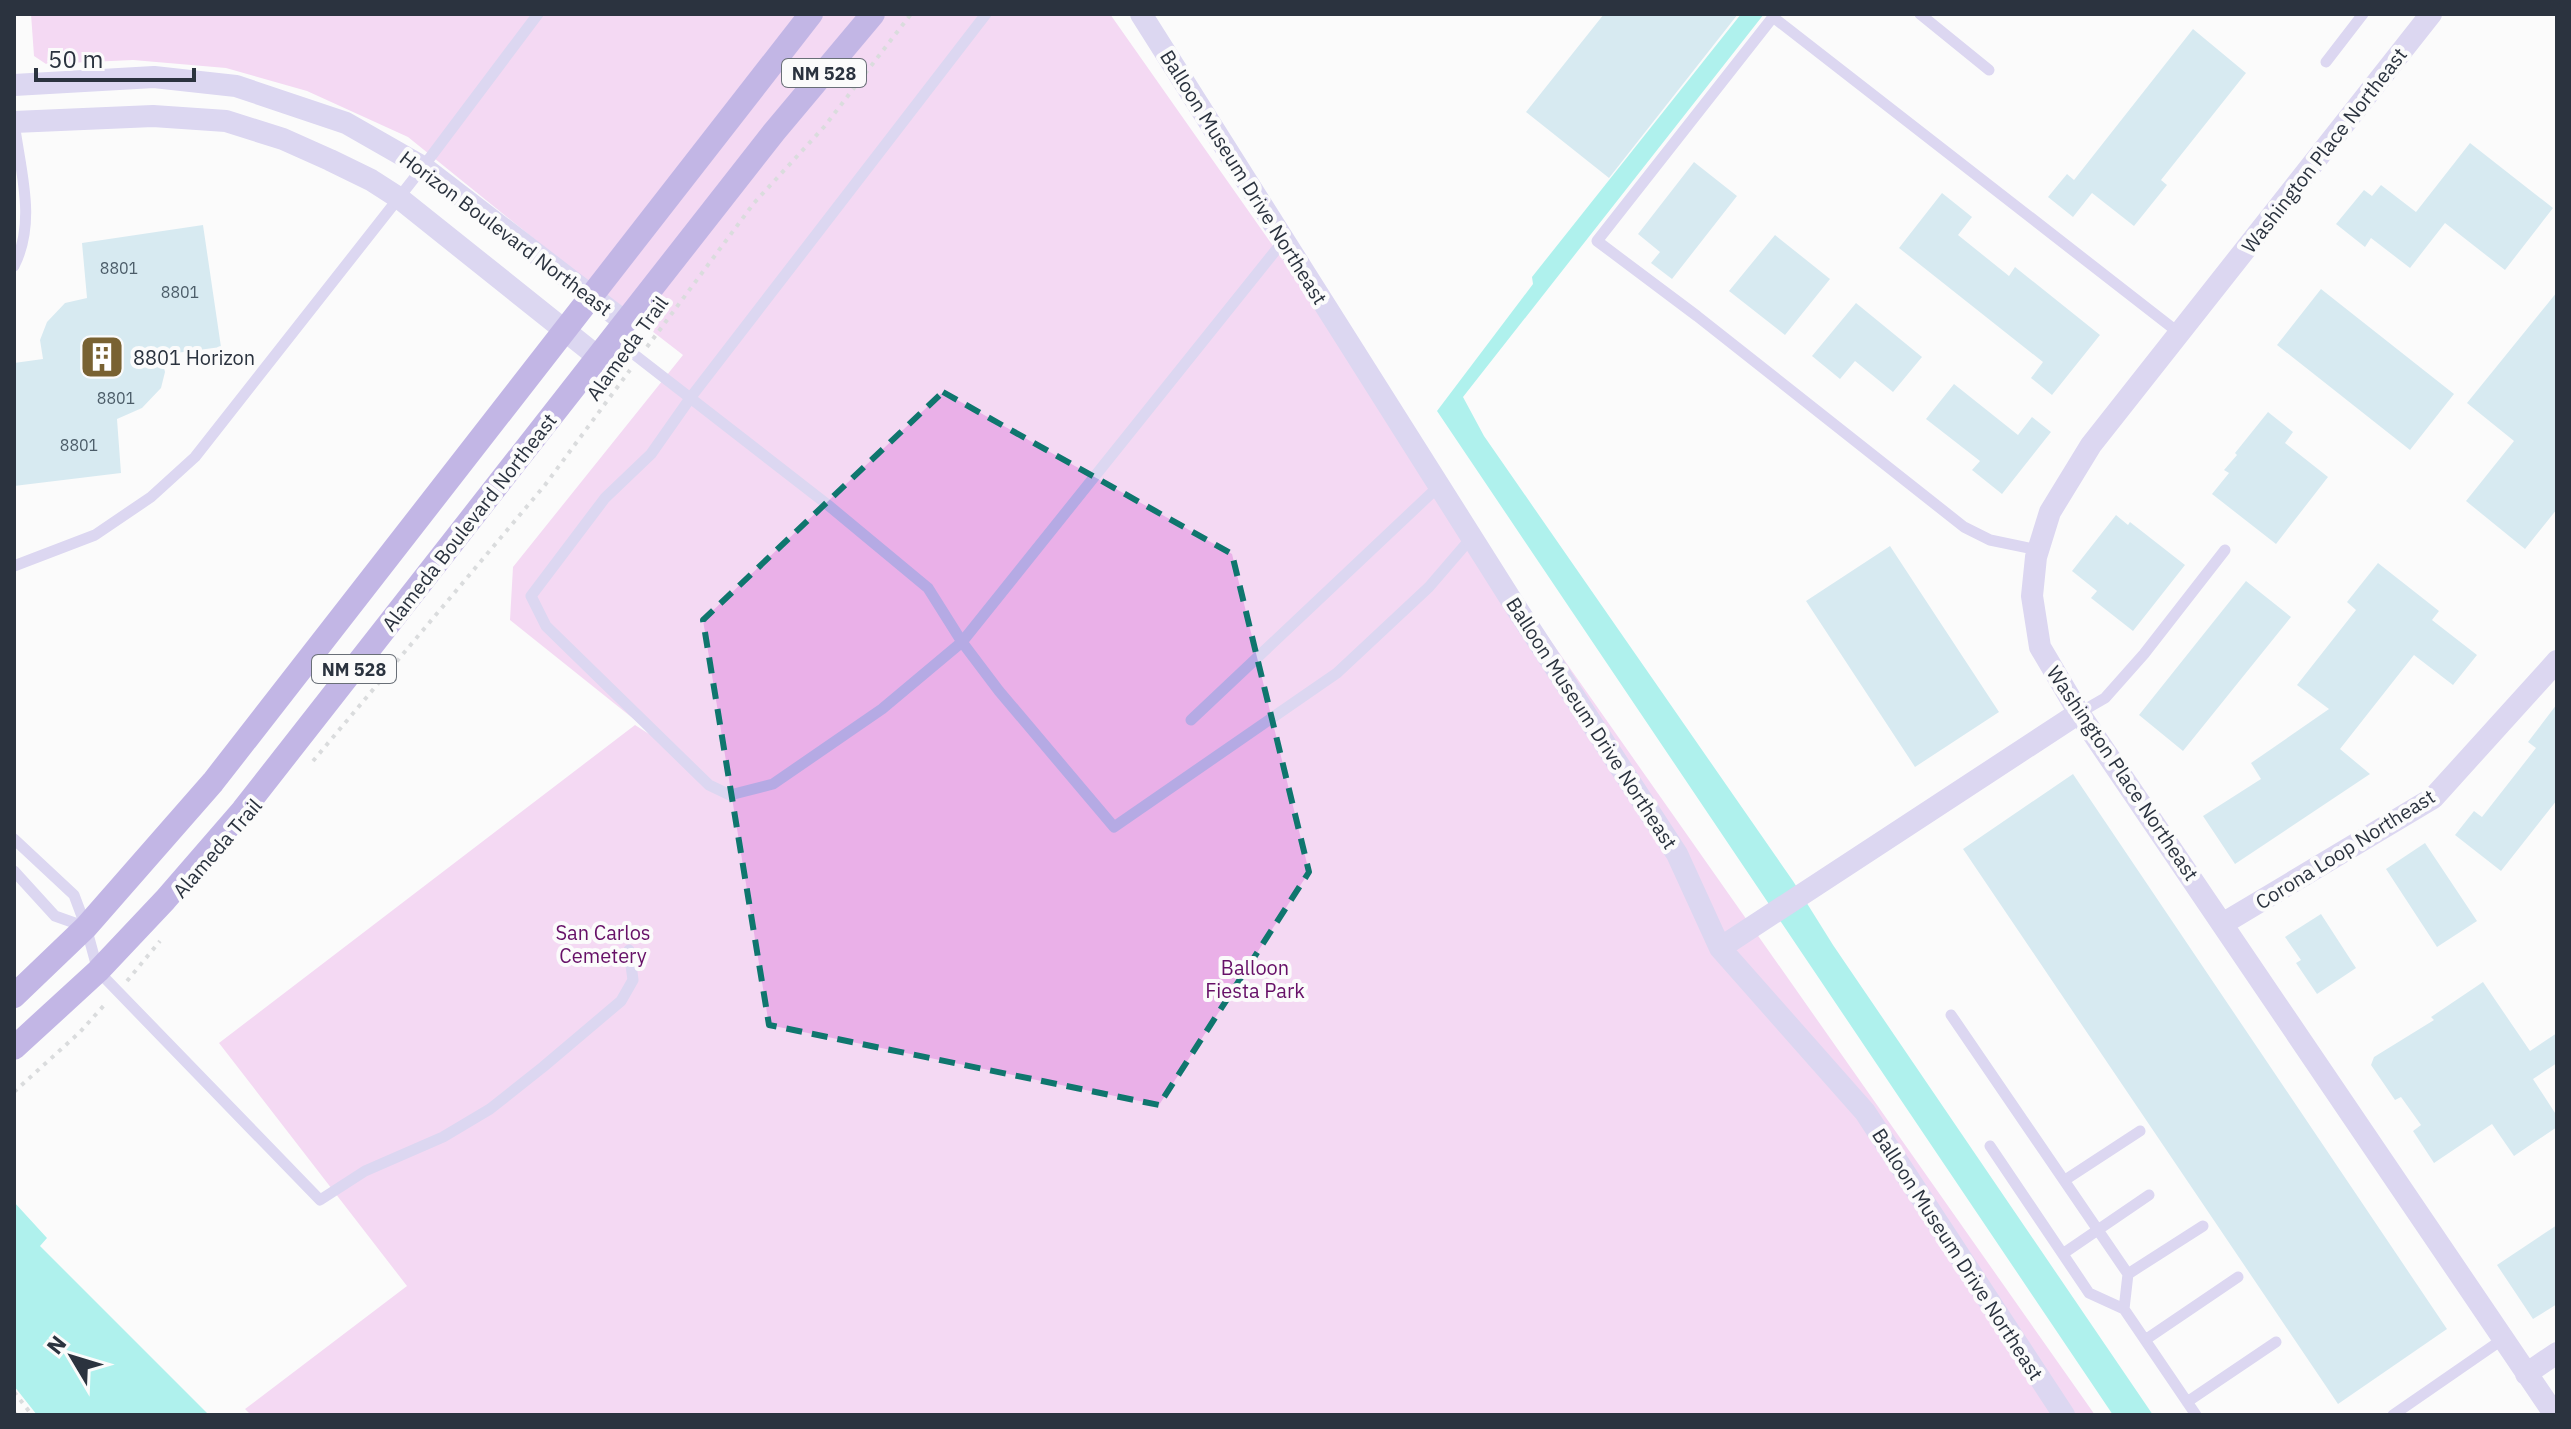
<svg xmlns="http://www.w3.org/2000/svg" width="2571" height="1429" viewBox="0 0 2571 1429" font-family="'IBM Plex Sans',sans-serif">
	<rect width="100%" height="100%" fill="#fbfbfb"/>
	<path fill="#eab0e8" d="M31 14H1110L2095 1415H251L245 1409 407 1286 219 1043 635 725 649 734 645 728 510 620 513 567 683 355 564 263 408 137 307 91 226 68 133 60 46 64 34 56Z"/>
	<path fill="#53e5db" d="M1741 14H1764L1463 397 1484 436 1793 881 1833 945 2153 1415H2113L1437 411 1533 284 1532 277Z
		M14 1202 47 1238 40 1246 209 1415H37L14 1386Z"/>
	<path fill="#acd5e5" d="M1604 14H1738L1609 178 1526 112Z
		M2193 29 2246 73 2161 180 2167 185 2134 226 2092 193 2073 217 2048 197 2067 174 2074 180Z
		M2470 143 2553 208 2505 270 2445 223 2410 268 2371 238 2365 247 2336 224 2364 190 2372 196 2381 185 2416 212Z
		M1694 162 1737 196 1672 279 1651 263 1660 252 1638 234Z
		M1942 193 1972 217 1958 235 2009 276 2015 267 2100 335 2052 395 2031 378 2043 362 1899 248Z
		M203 225 221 347 161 355 165 372 161 388 142 408 117 419 121 473 14 486V363L43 359 40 340 47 322 65 303 87 298 82 243Z
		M1775 235 1830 279 1785 335 1729 291Z
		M2321 289 2454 394 2410 450 2277 345Z
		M2557 292V509L2525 549 2466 501 2514 441 2467 403Z
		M1856 303 1922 357 1893 392 1855 361 1840 379 1812 356Z
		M1954 384 2018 435 2032 417 2051 432 2002 494 1972 470 1980 461 1926 419Z
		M2268 412 2293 432 2285 443 2328 477 2276 544 2212 494 2229 473 2224 470 2237 455 2235 453Z
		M2116 515 2128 525 2130 522 2185 565 2133 631 2091 598 2097 591 2072 571Z
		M1890 546 1999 712 1915 767 1806 601Z
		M2378 563 2439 611 2432 620 2477 655 2453 685 2414 655 2340 749 2370 774 2235 864 2203 816 2261 779 2251 763 2329 709 2297 685 2356 610 2347 602Z
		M2246 581 2291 617 2183 751 2139 715Z
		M2557 704V800L2501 871 2455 835 2474 811 2482 817 2536 748 2528 742Z
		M2073 774 2447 1329 2338 1404 1963 849Z
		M2425 843 2477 921 2437 947 2386 869Z
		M2321 914 2356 968 2317 994 2296 963 2301 960 2285 937Z
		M2483 982 2530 1051 2557 1033V1063L2533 1079 2557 1116V1127L2514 1156 2492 1124 2434 1163 2413 1131 2421 1125 2401 1097 2395 1100 2371 1065 2374 1057 2434 1020 2431 1017Z
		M2557 1225V1304L2533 1319 2497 1265Z"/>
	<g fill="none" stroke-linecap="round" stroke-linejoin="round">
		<path stroke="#b2b5b9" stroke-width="4" stroke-dasharray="4 6" stroke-linecap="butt" d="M647 347 754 203 824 127 911 14
			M313 761 545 485 630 370
			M127 981 160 941
			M14 1092 80 1032 107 1002
			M14 1392 32 1415
			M14 1412 16 1415"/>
		<path stroke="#b5aae4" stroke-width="11" d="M986 14 691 397 651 454 605 498 531 596 546 626 709 785 730 795 773 784 882 709 962 642 1284 240
			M1920 14 1989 70
			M2326 62 2363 14
			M14 122C20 170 37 221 14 266
			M613 338 828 505 928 588 962 642 999 691 1114 827 1337 673 1429 587 1472 537
			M2038 550 1990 540 1964 527 1697 316 1597 241 1773 17 2179 333
			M14 566 95 535 151 497 195 457 423 167 538 14
			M2079 713 2105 698 2144 654 2225 550
			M1191 720 1439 486
			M14 839 74 895 86 927 98 971 320 1200 365 1171 443 1137 490 1109 543 1067 621 1001 633 980 629 950
			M14 871 55 916 86 927
			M1951 1015 2128 1274 2124 1309
			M1990 1146 2089 1293 2124 1309 2196 1415
			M2065 1180 2140 1131
			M2064 1253 2149 1195
			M2128 1274 2203 1226
			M2145 1340 2238 1277
			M2187 1402 2276 1342
			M2393 1415 2503 1339"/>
		<path stroke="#b5aae4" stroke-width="22" d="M1141 14 1517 609 1677 854 1720 948 1865 1112 2064 1415
			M2431 14 2091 445 2050 512 2036 557 2032 596 2040 647 2079 713 2555 1415
			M14 85 154 77 236 86 346 123 423 167 625 322
			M14 122 153 116 226 121 283 139 330 160 371 180 399 198 598 357
			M2224 923 2433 798 2557 661
			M1720 948 2079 713
			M2526 1374 2557 1353"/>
		<path stroke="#7d62cb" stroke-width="24" d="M14 996 86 927 213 782 811 14
			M14 1048 98 971 165 900 243 810 774 132 873 14"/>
	</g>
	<path d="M0 0H2571V1429H0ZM943 392 1232 554 1309 872 1159 1105 769 1025 703 620Z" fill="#fbfbfb" fill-opacity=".55" fill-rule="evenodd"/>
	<path fill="none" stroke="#0f766e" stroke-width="6" stroke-dasharray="16 10" stroke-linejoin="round" d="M943 392 1232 554 1309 872 1159 1105 769 1025 703 620Z"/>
	<defs>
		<g id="building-square" transform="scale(2.3)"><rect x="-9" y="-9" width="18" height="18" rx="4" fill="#796232" stroke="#fbfbfb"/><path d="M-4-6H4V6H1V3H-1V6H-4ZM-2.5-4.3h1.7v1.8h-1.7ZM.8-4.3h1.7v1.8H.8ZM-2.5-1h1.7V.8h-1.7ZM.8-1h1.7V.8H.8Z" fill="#fff"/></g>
	</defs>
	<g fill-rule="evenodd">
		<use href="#building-square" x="102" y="357"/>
	</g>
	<g text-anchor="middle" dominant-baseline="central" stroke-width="8" stroke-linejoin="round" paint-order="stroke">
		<g font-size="16" fill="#4b5c68">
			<text x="119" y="268">8801</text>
			<text x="180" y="292">8801</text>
			<text x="116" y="398">8801</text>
			<text x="79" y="445">8801</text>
		</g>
		<g fill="#fbfbfb" stroke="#696f77" stroke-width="2">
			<rect x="782" y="59" width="84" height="28" rx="6"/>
			<rect x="312" y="655" width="84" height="28" rx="6"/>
		</g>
		<g font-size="18" font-weight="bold" fill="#2b333f">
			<text x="824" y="73">NM 528</text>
			<text x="354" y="669">NM 528</text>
		</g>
		<g font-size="20" fill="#2b333f" stroke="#fbfbfb">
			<text transform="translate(2324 150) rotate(-52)">Washington Place Northeast</text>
			<text transform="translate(1244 177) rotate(58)">Balloon Museum Drive Northeast</text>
			<text transform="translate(506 233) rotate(37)">Horizon Boulevard Northeast</text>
			<text transform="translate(627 348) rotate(-54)">Alameda Trail</text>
			<text transform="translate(469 522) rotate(-52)">Alameda Boulevard Northeast</text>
			<text transform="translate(1592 723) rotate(57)">Balloon Museum Drive Northeast</text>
			<text transform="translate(2123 773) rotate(56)">Washington Place Northeast</text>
			<text transform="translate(217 848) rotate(-49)">Alameda Trail</text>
			<text transform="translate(2345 849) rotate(-32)">Corona Loop Northeast</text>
			<text transform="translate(1958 1254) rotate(57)">Balloon Museum Drive Northeast</text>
		</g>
		<g font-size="20" fill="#2b333f" stroke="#fbfbfb" text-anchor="start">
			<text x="133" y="357">8801 Horizon</text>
		</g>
		<g font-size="20" fill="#661067" stroke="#fbfbfb">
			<text x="603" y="932">San Carlos<tspan x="603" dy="23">Cemetery</tspan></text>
			<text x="1255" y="967">Balloon<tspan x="1255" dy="23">Fiesta Park</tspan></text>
		</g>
	</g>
	<rect width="2571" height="1429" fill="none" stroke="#2b333f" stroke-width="32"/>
	<g transform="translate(72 1357) rotate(308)" stroke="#fbfbfb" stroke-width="6" paint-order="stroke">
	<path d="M0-6L14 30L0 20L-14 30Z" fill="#2b333f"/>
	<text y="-12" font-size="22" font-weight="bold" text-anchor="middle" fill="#2b333f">N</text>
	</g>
	<path d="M36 68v12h158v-12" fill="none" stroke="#2b333f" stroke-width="4"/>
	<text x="48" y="68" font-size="24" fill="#2b333f" stroke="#fbfbfb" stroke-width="6" paint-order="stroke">50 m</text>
</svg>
